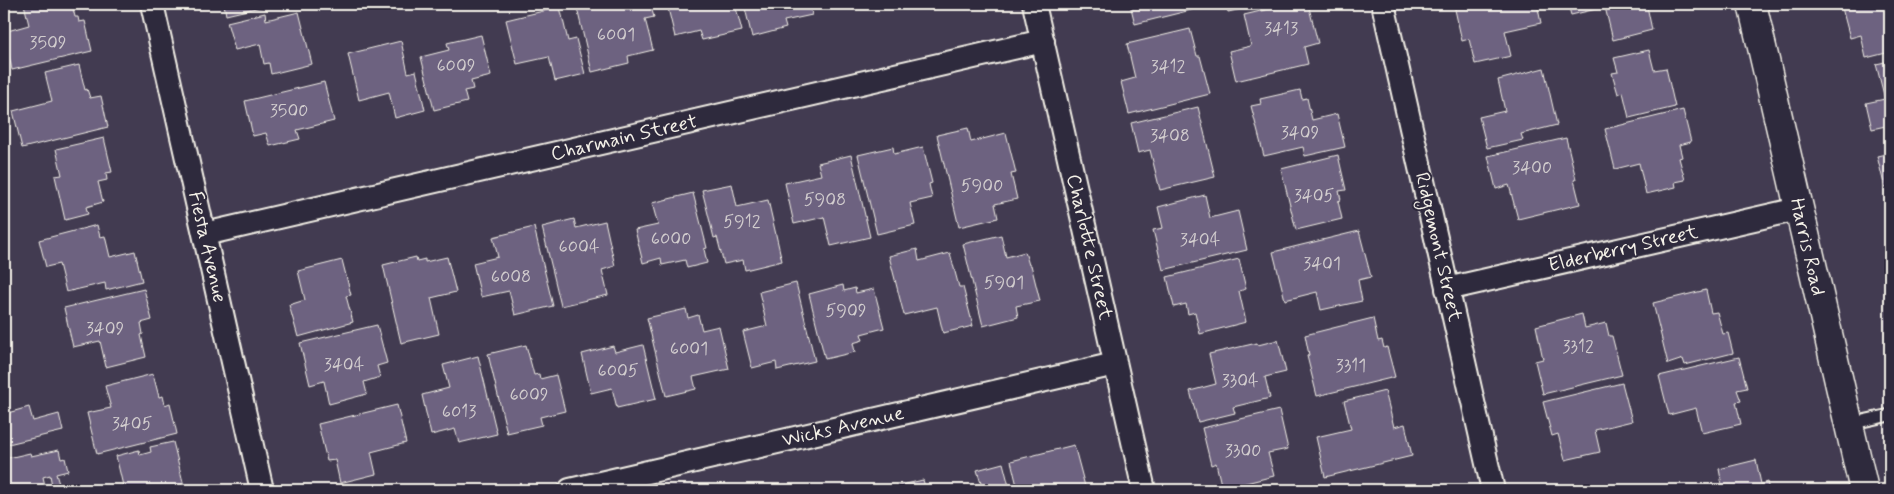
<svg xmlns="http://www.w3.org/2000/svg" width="1894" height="494" viewBox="0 0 1894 494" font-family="Mynerve,sans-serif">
	<rect width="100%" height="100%" fill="#423b51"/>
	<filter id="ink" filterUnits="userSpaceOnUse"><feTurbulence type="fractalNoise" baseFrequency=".02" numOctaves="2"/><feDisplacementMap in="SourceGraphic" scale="10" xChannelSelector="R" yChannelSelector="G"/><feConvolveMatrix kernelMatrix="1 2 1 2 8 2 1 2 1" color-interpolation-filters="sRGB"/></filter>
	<g filter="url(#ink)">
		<path fill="#4f475f" d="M1890 318V355L1883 319Z"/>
		<path fill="#6d6280" stroke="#f4f1e8" d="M24 4H72L75 17H78L79 22 85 21 92 51 12 70 4 32 29 25Z
			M224 4H273L226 15Z
			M576 4H650L654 17 645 19 653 50 628 56 629 63 592 72Z
			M667 4H735L742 31 702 40 699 31 675 37Z
			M744 4H810L812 15 784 21 786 28 752 37Z
			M870 4H888L871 8Z
			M1130 4H1194L1195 9 1135 24Z
			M1226 4H1264L1228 12Z
			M1290 4H1308L1318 43 1304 47 1308 64 1236 81 1229 51 1251 46 1244 15Z
			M1460 4H1537L1541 23 1505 31 1511 56 1475 64 1469 39 1462 41 1454 5Z
			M1568 4H1649L1647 6 1652 30 1613 40 1605 7 1571 15Z
			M1841 4H1890V52L1866 58 1861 35 1850 38Z
			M560 7 568 41 576 39 585 74 555 81 549 57 517 64 506 20Z
			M299 12 312 64 271 74 269 63 264 64 260 44 235 50 227 22 265 13 266 20Z
			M1190 29 1197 56H1200L1210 94 1129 114 1121 82 1135 78 1127 44Z
			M481 35 491 76 471 81 473 89 464 91 467 102 434 110 421 57 449 50 447 43Z
			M401 41 408 73 416 71 425 110 395 118 389 92 359 100 348 54Z
			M1649 50 1654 70 1666 68 1675 107 1629 118 1623 92 1618 94 1612 73 1618 72 1614 58Z
			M1890 61V125L1872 129 1866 103 1885 99 1876 64Z
			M79 65 85 90 87 89 90 98 101 96 108 127 22 148 13 111 52 101 45 73Z
			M1544 68 1557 125 1521 134 1523 140 1487 148 1479 117 1505 111 1498 80Z
			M324 82 334 121 297 130 300 139 270 146 266 133 253 136 245 101Z
			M1300 90 1302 99 1307 98 1312 120 1337 114 1345 147 1305 156 1303 147 1264 156 1251 106 1261 104 1260 99Z
			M1198 107 1215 177 1160 190 1150 150 1138 153 1131 123Z
			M1683 110 1691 142 1679 145 1682 157 1679 158 1685 180 1675 182 1676 187 1646 194 1639 163 1615 169 1605 129Z
			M968 128 971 142 1006 133 1016 173 1011 174 1017 199 995 204 998 218 959 227 937 135Z
			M104 138 112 172 106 173 107 180 98 182 103 202 86 207 88 214 65 220 55 176 62 175 56 149Z
			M1566 138 1576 179 1574 180 1580 204 1518 219 1509 185 1496 189 1488 156Z
			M893 147 894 154 923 147 932 183 929 184 932 198 910 203 915 225 877 234 858 155Z
			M1890 153V187L1885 188 1877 156Z
			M851 155 870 237 831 246 824 217 794 224 785 183 821 175 818 163Z
			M1338 155 1346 190 1339 191 1341 200 1338 201 1342 219 1296 230 1281 169Z
			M732 184 737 207 768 200 782 261 745 270 743 260 724 264 717 237 714 238 702 190Z
			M693 193 707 248 704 249 707 263 687 268 685 260 662 265 661 258 643 263 635 230 658 225 652 203Z
			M1205 195 1210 218 1238 211 1247 250 1163 270 1153 230 1163 228 1158 207Z
			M574 219 576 228 605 221 615 266 602 270 608 295 561 306 542 227Z
			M97 225 100 237 105 236 110 257 135 251 142 281 106 290 105 283 66 292 59 264 46 267 39 240Z
			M534 227 553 306 515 315 509 291 481 297 473 263 498 257 493 237Z
			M1359 231 1371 277 1358 280 1362 301 1321 310 1317 292 1285 300 1273 252Z
			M1001 235 1006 257 1025 252 1029 265H1031L1040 301 1016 306 1018 317 983 326 963 244Z
			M917 249 919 261 950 253 959 287H963L973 326 943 333 937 307 904 315 889 256Z
			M416 257 417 261 425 259V262L447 257 456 292 431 298 439 334 401 343 383 265Z
			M1239 259 1246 289 1239 291 1246 322 1200 334 1195 312 1188 314 1186 304 1174 307 1167 277Z
			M342 260 351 295 346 296 353 322 298 337 289 305 305 300 298 271Z
			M796 283 815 361 777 370 776 362 752 368 743 332 767 326 759 292Z
			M843 285 844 291 855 288 856 293 874 289 884 328 861 334 863 340 853 343 855 352 825 359 809 294Z
			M144 289 152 320 141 323 143 334 141 335 146 357 106 367 100 341 73 347 64 308Z
			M1706 290 1711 313 1717 312 1723 334 1728 333 1733 353 1685 365 1683 359 1668 364 1653 303Z
			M686 309 688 318 698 315 702 330 719 326 729 369 693 377 696 389 666 396 647 318Z
			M1582 314 1585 328 1606 323 1609 336H1612L1622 375 1543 394 1535 361 1543 359 1536 326Z
			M1373 318 1378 341 1382 340 1384 348 1387 347 1395 377 1317 396 1307 356 1309 355 1305 335Z
			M377 325 387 363 377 366 380 377 364 382 367 394 329 404 324 381 310 385 300 343Z
			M1278 340 1286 372 1265 377 1270 398 1233 407 1235 413 1198 422 1190 391 1216 384 1209 354 1257 343 1258 345Z
			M526 345 534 375 539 374 540 379 556 375 565 411 540 417 542 425 507 433 488 354Z
			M643 345 656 399 617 408 612 388 591 393 582 354 613 346 615 352Z
			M478 356 497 434 459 443 455 429 431 435 422 395 449 388 443 365Z
			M1739 357 1747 388 1737 390 1741 401 1736 402 1741 424 1702 433 1696 408 1669 415 1659 376Z
			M153 374 159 397 163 396 165 405 170 403 177 434 97 454 87 413 111 408 105 386Z
			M1622 383 1632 421 1595 430 1600 452 1565 460 1558 434 1552 436 1543 402Z
			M1385 391 1394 427 1405 424 1412 456 1325 477 1316 437 1351 429 1344 401Z
			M397 405 406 443 371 452 376 474 340 483 335 460 327 461 318 424Z
			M29 407 33 421 59 414 63 431 4 445V414Z
			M1279 410 1288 449 1268 453 1274 476 1222 489 1216 463 1211 465 1202 428Z
			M173 442 185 490H124L116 456 139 450 140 455 151 452 150 447Z
			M1074 445 1086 490H1018L1011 461Z
			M59 450 61 459 65 458 68 471 56 474 59 484 52 486 50 475 43 477 46 490H11L10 485 4 487V459L30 453 31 456Z
			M1756 460 1761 484 1767 482 1769 490H1723L1719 469Z
			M1003 463 1010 490H983L977 470Z
			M923 480 926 490H890L889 488Z"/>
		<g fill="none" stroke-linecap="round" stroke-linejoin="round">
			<g stroke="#f4f1e8" stroke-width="15">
				<path id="lane" d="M1849 424 1890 415"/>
			</g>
			<g stroke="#f4f1e8" stroke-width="26">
				<path id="street" d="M152 4 262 490
					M1034 4 1144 490
					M1383 4 1493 490
					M205 234 1043 41
					M1447 289 1798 209
					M570 490 1115 364"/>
			</g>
			<g stroke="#f4f1e8" stroke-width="31">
				<path id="secondary" d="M1752 4 1864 490"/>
			</g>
			<use href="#lane" stroke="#2f2a3d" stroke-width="11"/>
			<use href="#street" stroke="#2f2a3d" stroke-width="22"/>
			<use href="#secondary" stroke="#2f2a3d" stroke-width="28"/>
		</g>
	</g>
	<g text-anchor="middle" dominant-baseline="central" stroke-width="4" stroke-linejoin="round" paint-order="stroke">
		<g font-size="18" fill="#d2cdce">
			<text x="1281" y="29">3413</text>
			<text x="616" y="35">6001</text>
			<text x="48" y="43">3509</text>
			<text x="456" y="66">6009</text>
			<text x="1168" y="67">3412</text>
			<text x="289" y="111">3500</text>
			<text x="1300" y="133">3409</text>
			<text x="1170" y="136">3408</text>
			<text x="1532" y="168">3400</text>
			<text x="982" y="186">5900</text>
			<text x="1314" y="196">3405</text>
			<text x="825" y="200">5908</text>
			<text x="742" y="222">5912</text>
			<text x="671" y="239">6000</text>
			<text x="1200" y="240">3404</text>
			<text x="579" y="247">6004</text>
			<text x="1322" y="264">3401</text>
			<text x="511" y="277">6008</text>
			<text x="1004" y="283">5901</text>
			<text x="846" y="311">5909</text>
			<text x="105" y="329">3409</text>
			<text x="1578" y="347">3312</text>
			<text x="689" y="349">6001</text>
			<text x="344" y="365">3404</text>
			<text x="1351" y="366">3311</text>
			<text x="618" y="371">6005</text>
			<text x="1240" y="381">3304</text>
			<text x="529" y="395">6009</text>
			<text x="459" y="412">6013</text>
			<text x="132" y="424">3405</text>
			<text x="1243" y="451">3300</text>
		</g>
		<g font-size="20" fill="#f4f1e8" stroke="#2f2a3d">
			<text transform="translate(624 138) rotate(-13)">Charmain Street</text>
			<text transform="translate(207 247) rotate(77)">Fiesta Avenue</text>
			<text transform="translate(1089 247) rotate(77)">Charlotte Street</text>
			<text transform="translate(1438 247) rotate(77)">Ridgemont Street</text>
			<text transform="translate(1807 247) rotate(77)">Harris Road</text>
			<text transform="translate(1623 249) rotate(-13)">Elderberry Street</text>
			<text transform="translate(843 427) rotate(-13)">Wicks Avenue</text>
		</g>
	</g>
	<rect width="1894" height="494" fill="none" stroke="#2f2a3d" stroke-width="20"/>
	<rect x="10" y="10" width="1874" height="474" fill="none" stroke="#f4f1e8" stroke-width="2" filter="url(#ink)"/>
</svg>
